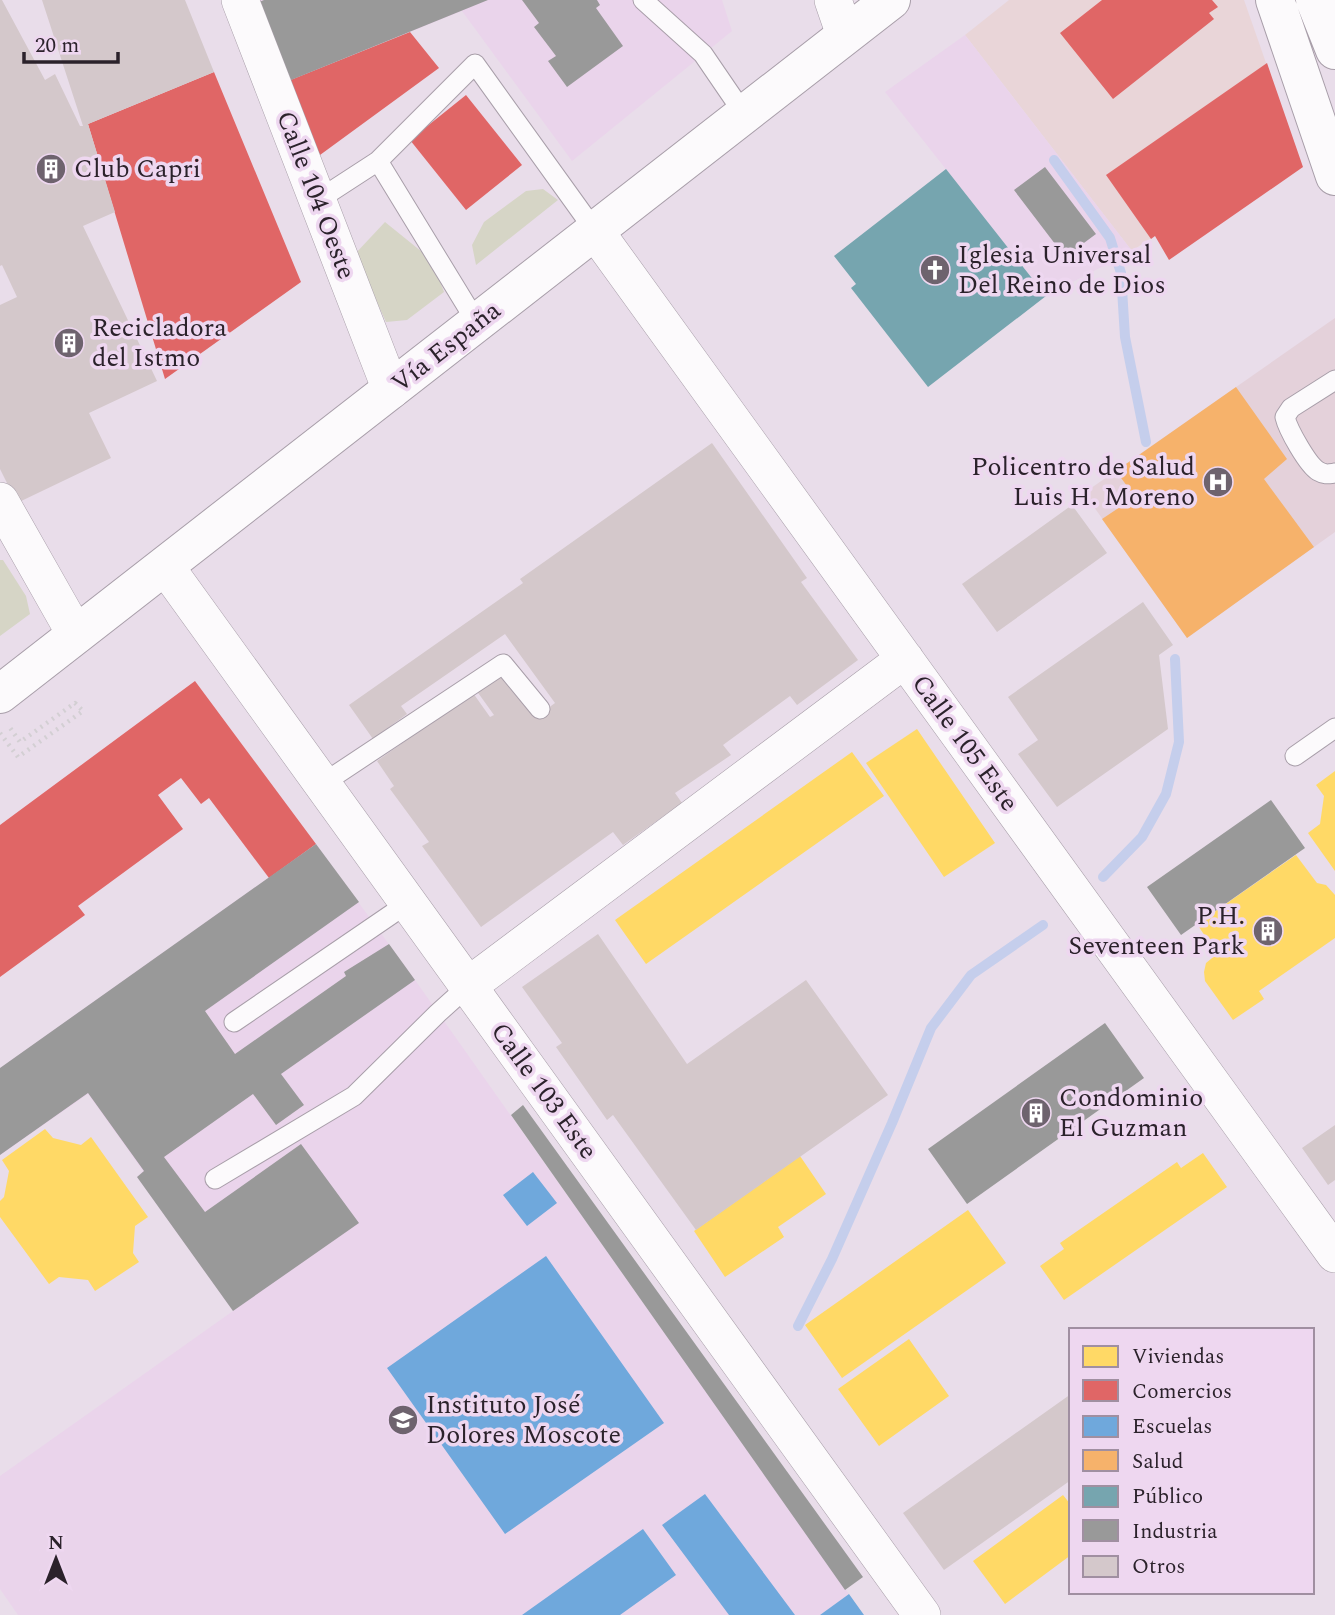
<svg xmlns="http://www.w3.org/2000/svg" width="1335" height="1615" viewBox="0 0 1335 1615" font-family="Spectral,serif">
	<rect width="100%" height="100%" fill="#e9ddea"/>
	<path fill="#e9d5d8" d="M1009 0H1244L1293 140 1132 251 965 35Z"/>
	<path fill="#ead4eb" d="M258 0H722L732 31 572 161 462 11 291 80Z
		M965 35 1132 251 1046 296 885 92Z
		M316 844 415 980 849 1594 820 1615H18L0 1589V1476L233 1311 137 1177 143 1171 88 1094 0 1155V1068Z"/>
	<path fill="#e4d1da" d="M1335 318V532L1187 638 1084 493Z"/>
	<path fill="#d6d5c6" d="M543 189 558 200 476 265 472 245 484 222 526 191Z
		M385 222 432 260 444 292 407 320 386 322 355 254Z
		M0 560H3L26 596 30 614 0 636Z"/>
	<path fill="#ffd966" d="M917 729 995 843 944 877 866 763Z
		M852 752 884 796 646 964 615 920Z
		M1335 771V871L1308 833 1320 824 1324 796 1316 785Z
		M1296 855 1317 883 1326 885 1335 895V938L1259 991 1264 999 1233 1020 1205 981 1204 972 1206 963 1217 954 1197 924Z
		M45 1129 53 1138 81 1145 91 1137 148 1217 135 1226 133 1253 139 1262 95 1291 88 1280 59 1277 49 1284 0 1217V1201L4 1197 9 1171 2 1160Z
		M1203 1153 1227 1187 1064 1300 1040 1266 1064 1249 1060 1243 1177 1162 1181 1168Z
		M800 1156 826 1194 778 1227 784 1237 725 1277 694 1231Z
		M968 1210 1006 1263 842 1378 805 1325Z
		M909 1339 949 1396 879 1446 838 1389Z
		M1063 1495 1071 1505V1555L1005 1604 973 1561Z"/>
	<path fill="#e06666" d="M1102 0H1212L1218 7 1209 13 1214 19 1113 99 1060 33Z
		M410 32 439 68 320 155 283 83Z
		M1267 63 1303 167 1169 260 1155 236 1151 239 1106 175Z
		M214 72 301 282 165 379 88 124Z
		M466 95 522 165 466 210 410 140Z
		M195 681 316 844 269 878 209 798 201 804 181 778 158 795 183 829 78 906 85 915 0 977V825Z"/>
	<path fill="#6fa8dc" d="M533 1172 557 1203 527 1226 503 1195Z
		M546 1256 664 1423 505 1534 387 1368Z
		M705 1494 795 1615H729L662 1525Z
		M643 1529 676 1575 620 1615H522Z
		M849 1594 864 1615H820Z"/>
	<path fill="#f6b26b" d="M1236 387 1287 459 1264 479 1314 547 1187 638 1102 519 1135 497 1116 471Z"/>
	<path fill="#76a5af" d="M946 169 1046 296 928 387 851 288 856 284 834 256Z"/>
	<path fill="#999" d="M264 0H488L291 80 259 2Z
		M522 0H597L600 5 596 8 623 46 567 87 548 61 556 56 534 27 539 23Z
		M1045 167 1096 234 1065 257 1014 190Z
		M1271 800 1305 848 1181 935 1147 887Z
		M316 844 359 902 205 1011 235 1054 346 976 344 972 389 944 415 980 281 1074 304 1105 276 1125 253 1094 164 1157 205 1212 301 1144 359 1223 233 1311 137 1177 144 1171 88 1093 0 1155V1068Z
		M1105 1023 1144 1078 967 1204 928 1149Z
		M523 1105 863 1577 845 1590 511 1115Z"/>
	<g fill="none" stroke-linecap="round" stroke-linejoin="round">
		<path stroke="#c5ceec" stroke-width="10" d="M1054 160 1110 238 1121 273 1125 337 1146 442
			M1103 877 1142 837 1166 794 1179 742 1175 659
			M798 1326 832 1259 892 1123 931 1028 971 975 1043 925"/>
	</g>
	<path fill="#d4c8cb" d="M0 0H2L45 80 55 74 80 126H83L42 0H185L214 72 88 124 115 212 83 226 157 381 89 413 111 458 17 503 0 469V305L17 297 2 265 0 266Z
		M712 443 807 578 801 582 858 660 797 705 790 696 723 745 731 755 675 793 682 803 623 845 613 832 481 927 422 846 429 842 390 789 394 786 377 761 473 693 490 717 494 715 476 690 498 673 536 717 555 703 505 634 401 706 407 714 373 739 349 705 523 583 520 579Z
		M1072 505 1107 553 997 632 962 584Z
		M1143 602 1173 645 1159 655 1168 729 1057 807 1018 754 1038 740 1008 697Z
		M598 934 687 1064 806 980 888 1095 696 1230 613 1115 607 1120 556 1047 562 1043 522 987Z
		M1335 1125V1180L1328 1185 1302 1148Z
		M1071 1394V1480L944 1570 903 1513Z"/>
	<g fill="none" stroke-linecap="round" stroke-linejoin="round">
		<g stroke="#a89ea9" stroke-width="21">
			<path id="lane" d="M643 0 703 54 744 114
				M318 200 378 161
				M477 323 378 161 475 64 595 231
				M1335 380 1291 408 1285 417C1288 430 1308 465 1318 471 1325 475 1328 474 1335 473
				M1295 756 1335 728
				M322 784 503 664 540 709
				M234 1022 408 903
				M215 1179 354 1096 438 1013 468 986"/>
		</g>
		<g stroke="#a89ea9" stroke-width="38">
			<path id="street" d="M240 0 391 390
				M833 0 845 35
				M595 231 1335 1254
				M0 501 76 635
				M165 566 922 1615
				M468 986 905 659"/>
		</g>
		<g stroke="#a89ea9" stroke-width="40">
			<path id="primary" d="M1275 0 1335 176
				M1315 0 1335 50
				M0 694 891 0"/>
		</g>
		<path stroke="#d3cfd3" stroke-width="4.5" stroke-dasharray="2 5" stroke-linecap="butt" d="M0 733 18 757 83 711 75 703 20 742 8 725"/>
		<use href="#lane" stroke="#fcfafc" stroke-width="19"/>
		<use href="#street" stroke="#fcfafc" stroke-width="37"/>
		<use href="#primary" stroke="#fcfafc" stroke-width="38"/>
	</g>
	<defs>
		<g id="building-disc" transform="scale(1.575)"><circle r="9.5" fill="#6e636e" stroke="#eed7f0"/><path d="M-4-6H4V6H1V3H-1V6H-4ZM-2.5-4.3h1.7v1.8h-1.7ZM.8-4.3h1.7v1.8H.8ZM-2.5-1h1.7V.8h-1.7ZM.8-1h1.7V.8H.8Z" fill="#fff"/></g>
		<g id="church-disc" transform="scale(1.575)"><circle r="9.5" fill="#6e636e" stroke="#eed7f0"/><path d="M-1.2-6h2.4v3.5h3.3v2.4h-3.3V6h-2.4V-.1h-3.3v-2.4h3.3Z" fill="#fff"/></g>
		<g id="hospital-disc" transform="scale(1.575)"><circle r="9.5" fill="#6e636e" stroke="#eed7f0"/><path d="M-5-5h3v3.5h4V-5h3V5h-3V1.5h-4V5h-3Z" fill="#fff"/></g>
		<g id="school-disc" transform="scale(1.575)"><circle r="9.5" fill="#6e636e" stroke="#eed7f0"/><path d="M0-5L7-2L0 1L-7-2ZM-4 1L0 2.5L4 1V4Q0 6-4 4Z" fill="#fff"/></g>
	</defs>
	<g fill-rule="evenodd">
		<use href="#building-disc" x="51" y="169"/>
		<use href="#church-disc" x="935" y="270"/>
		<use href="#building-disc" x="69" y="343"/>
		<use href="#hospital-disc" x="1218" y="482"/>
		<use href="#building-disc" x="1268" y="931"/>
		<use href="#building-disc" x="1036" y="1113"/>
		<use href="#school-disc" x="403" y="1420"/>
	</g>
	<g text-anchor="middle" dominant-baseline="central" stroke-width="7" stroke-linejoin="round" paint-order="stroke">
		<g font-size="26" fill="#2b222b" stroke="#eed7f0" text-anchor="start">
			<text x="74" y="169">Club Capri</text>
			<text x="958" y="255">Iglesia Universal<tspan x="958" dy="30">Del Reino de Dios</tspan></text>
			<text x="92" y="328">Recicladora<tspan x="92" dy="30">del Istmo</tspan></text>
			<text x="1195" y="467" text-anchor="end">Policentro de Salud<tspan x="1195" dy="30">Luis H. Moreno</tspan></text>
			<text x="1245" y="916" text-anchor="end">P.H.<tspan x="1245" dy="30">Seventeen Park</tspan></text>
			<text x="1059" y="1098">Condominio<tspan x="1059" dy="30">El Guzman</tspan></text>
			<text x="426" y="1405">Instituto José<tspan x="426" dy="30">Dolores Moscote</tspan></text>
		</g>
		<g font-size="26" fill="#2b222b" stroke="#eed7f0">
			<text transform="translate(316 195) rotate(69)">Calle 104 Oeste</text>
			<text transform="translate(446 347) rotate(-38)">Vía España</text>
			<text transform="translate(965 743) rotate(54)">Calle 105 Este</text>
			<text transform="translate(544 1091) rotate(54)">Calle 103 Este</text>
		</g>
	</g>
	<rect x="1069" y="1328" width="245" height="266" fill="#eed7f0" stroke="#a08fa1" stroke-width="2"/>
	<rect x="1083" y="1346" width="35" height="21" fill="#ffd966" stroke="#a08fa1" stroke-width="2"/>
	<text x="1132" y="1363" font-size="21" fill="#2b222b">Viviendas</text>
	<rect x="1083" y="1380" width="35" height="21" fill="#e06666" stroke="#a08fa1" stroke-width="2"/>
	<text x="1132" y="1398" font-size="21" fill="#2b222b">Comercios</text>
	<rect x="1083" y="1416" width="35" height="21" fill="#6fa8dc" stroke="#a08fa1" stroke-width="2"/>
	<text x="1132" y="1433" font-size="21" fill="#2b222b">Escuelas</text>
	<rect x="1083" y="1450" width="35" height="21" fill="#f6b26b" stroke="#a08fa1" stroke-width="2"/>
	<text x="1132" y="1468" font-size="21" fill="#2b222b">Salud</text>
	<rect x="1083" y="1486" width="35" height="21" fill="#76a5af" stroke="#a08fa1" stroke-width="2"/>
	<text x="1132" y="1503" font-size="21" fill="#2b222b">Público</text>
	<rect x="1083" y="1520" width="35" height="21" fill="#999999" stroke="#a08fa1" stroke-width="2"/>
	<text x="1132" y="1538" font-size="21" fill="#2b222b">Industria</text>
	<rect x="1083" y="1556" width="35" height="21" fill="#d4c8cb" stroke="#a08fa1" stroke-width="2"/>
	<text x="1132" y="1573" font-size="21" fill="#2b222b">Otros</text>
	<g transform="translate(56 1559)" stroke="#eed7f0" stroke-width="5" paint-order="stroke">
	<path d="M0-5L12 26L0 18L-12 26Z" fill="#2b222b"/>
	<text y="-10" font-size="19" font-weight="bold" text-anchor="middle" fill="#2b222b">N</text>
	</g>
	<path d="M24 52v10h94v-10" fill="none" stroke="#2b222b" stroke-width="3.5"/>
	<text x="35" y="52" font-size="21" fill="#2b222b" stroke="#eed7f0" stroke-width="5" paint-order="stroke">20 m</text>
</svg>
